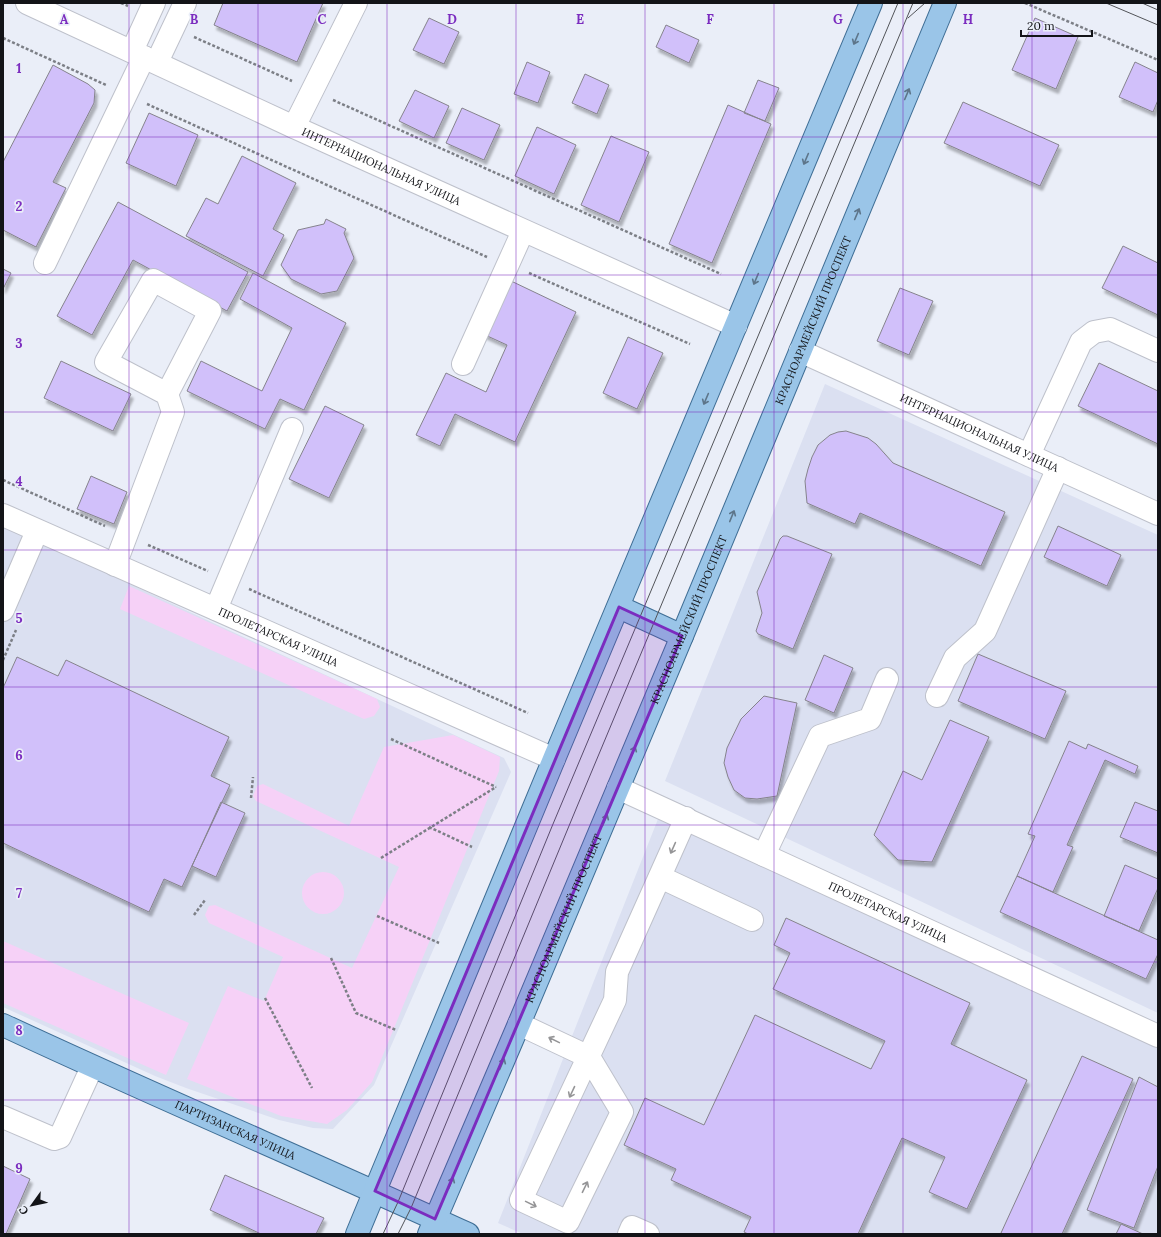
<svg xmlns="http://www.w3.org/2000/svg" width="1161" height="1237" viewBox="0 0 1161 1237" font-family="Lora,serif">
	<defs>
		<filter id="shadow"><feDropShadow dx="2.5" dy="4.5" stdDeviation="1" flood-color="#0004"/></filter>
	</defs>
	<rect width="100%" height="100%" fill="#eaeef8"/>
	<path fill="#dbe0f1" d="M825 384 1158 535V1013L665 781Z
		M3 525 504 758 511 772 374 1085 333 1129 313 1128 279 1120 186 1088 155 1076 3 1007Z
		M658 819 1158 1048V1234H523L498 1223Z"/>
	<path fill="#f6d1f7" d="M129 586 377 699 380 707 374 716 364 719 120 609Z
		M453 735 500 757 499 771 372 1082 347 1110 327 1124 281 1116 187 1079 228 986 264 1001 283 957 209 923 205 915 209 906 215 905 352 968 399 867 256 801 253 796 257 786 263 784 349 826 384 747Z
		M302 893a21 21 0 1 1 42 0a21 21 0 1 1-42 0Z
		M3 941 189 1023 166 1075 3 1003Z"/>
	<path fill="#d1c0fa" stroke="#85838c" filter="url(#shadow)" d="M223 3H323L297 62 214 25Z
		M429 18 459 32 444 64 413 50Z
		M1035 18 1078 37 1056 89 1012 70Z
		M666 25 699 40 689 63 656 47Z
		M527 62 550 72 538 103 514 94Z
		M1135 62 1158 73V100L1153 112 1119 97Z
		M53 65 88 84 95 90 94 103 53 182 66 188 36 247 3 230V162Z
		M585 74 609 85 597 114 572 103Z
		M758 80 779 88 765 121 744 113Z
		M415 90 449 106 434 138 399 121Z
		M963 102 1059 145 1040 186 944 143Z
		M728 105 771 124 712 263 669 244Z
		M462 108 500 125 484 160 446 143Z
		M149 113 198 135 176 186 126 163Z
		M537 127 576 145 554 194 515 176Z
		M611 136 649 152 619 222 581 205Z
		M242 156 296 183 273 229 284 235 263 276 186 236 206 198 218 204Z
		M118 202 248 272 227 311 133 260 92 335 57 316Z
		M326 219 346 229 344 233 354 258 337 291 321 294 291 279 281 265 298 230 324 224Z
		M1123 246 1158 263V315L1102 288Z
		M3 269 11 273 3 289Z
		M253 273 346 323 304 410 280 399 265 429 187 391 201 361 262 391 292 328 240 299Z
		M509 280 576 312 515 442 455 414 440 446 416 435 446 373 486 392 507 345 483 334Z
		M900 288 933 301 909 355 877 341Z
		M628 337 663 353 637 409 603 393Z
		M61 361 131 394 113 431 44 398Z
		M1099 363 1158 391V444L1078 406Z
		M325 406 364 425 329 498 289 479Z
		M846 431 868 438 876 444 893 463 1005 512 981 566 860 513 855 524 807 503 805 481 808 469 812 457 818 445 830 435 838 432Z
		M91 476 127 492 114 524 77 509Z
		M1058 526 1121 555 1107 586 1044 557Z
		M783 536H787L832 554 793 649 758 634 756 631 762 613 757 592 780 539Z
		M978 654 1066 691 1045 739 958 701Z
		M824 655 853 668 834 713 805 700Z
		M17 657 58 676 66 660 229 737 211 776 230 785 182 887 164 879 149 912 3 843V688Z
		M764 696 797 703 777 796 757 799 745 798 734 790 728 777 724 763 727 748 741 719Z
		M950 720 989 737 932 862 898 860 874 835 903 771 922 780Z
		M1069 741 1086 749 1088 744 1138 766 1135 774 1105 760 1067 845 1073 847 1053 892 1017 876 1035 836 1028 834Z
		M221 802 245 813 216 877 192 866Z
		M1135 802 1158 811V853L1120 837Z
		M1125 865 1158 879V888L1139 931 1104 916Z
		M1017 876 1158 940V954L1146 979 1000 912Z
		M786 918 970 1003 951 1044 1027 1080 967 1209 929 1192 945 1157 902 1138 858 1234H748L744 1232 751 1217 671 1180 676 1169 624 1145 645 1098 704 1125 755 1015 871 1069 885 1041 773 989 790 953 774 945Z
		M1082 1056 1133 1079 1062 1234H1003L1001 1233Z
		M1139 1077 1158 1087V1166L1134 1228 1087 1210Z
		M3 1166 30 1179 6 1234H3Z
		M225 1175 324 1218 316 1234H261L210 1210Z
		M1121 1224 1143 1234H1116Z"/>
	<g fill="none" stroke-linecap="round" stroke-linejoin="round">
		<g stroke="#bec1cb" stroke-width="24">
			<g id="minor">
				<path id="s1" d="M27 3 294 127 736 326"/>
				<path d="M132 51 154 3"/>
				<path d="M157 62 185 3"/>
				<path d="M294 127 356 3"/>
				<path d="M45 263 144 57"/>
				<path id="s2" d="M800 351 1158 514"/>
				<path d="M463 364 523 231"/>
				<path d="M1029 455 1081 342 1094 332 1110 329 1158 351"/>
				<path id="s3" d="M3 515 554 759"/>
				<path d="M115 565 173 412 167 394 106 362 153 280 210 311 167 394"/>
				<path d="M216 609 292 429"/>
				<path d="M3 610 37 531"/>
				<path d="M937 696 955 658 985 631 1058 468"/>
				<path id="s4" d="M618 788 1158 1036"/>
				<path d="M764 855 820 736 870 719 887 679"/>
				<path d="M660 877 752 920"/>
				<path d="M519 1024 589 1057 622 1112 568 1222 521 1200 615 1000 617 972 686 818"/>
				<path d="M3 1117 54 1139 60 1137 92 1067"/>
				<path d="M629 1234 632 1227 648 1234"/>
			</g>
		</g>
		<g stroke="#3f6e95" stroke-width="24">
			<g id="major">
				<path d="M619 607 682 636"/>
				<path id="s5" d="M3 1025C157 1097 313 1163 468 1234"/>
				<path d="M357 1234 554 759 871 3"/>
				<path id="s6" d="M429 1234 519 1024 682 636 945 3"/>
			</g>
		</g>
		<path stroke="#7c7f86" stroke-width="2.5" stroke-dasharray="3 2" stroke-linecap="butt" d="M121 3 128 6
			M1025 3 1158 60
			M194 37 292 81
			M3 38 106 85
			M333 100 721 274
			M147 104 487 257
			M529 273 690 344
			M3 480 105 526
			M148 545 208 571
			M249 589 528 713
			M3 660 16 630
			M391 739 496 787
			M251 798 253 777
			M429 827 472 847
			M381 858 496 787
			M194 915 205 900
			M377 916 439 943
			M331 958 356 1013 396 1030
			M265 998 312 1088"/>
		<use href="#minor" stroke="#fff" stroke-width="22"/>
		<use href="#major" stroke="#9ac5e8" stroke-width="22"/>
		<path stroke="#525459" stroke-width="1" d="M1106 3 1158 25
			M1142 3 1158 10
			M908 18 925 3
			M383 1234 398 1202 553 824 898 3
			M398 1234 411 1208 576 809 913 3"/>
	</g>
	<defs><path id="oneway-shaft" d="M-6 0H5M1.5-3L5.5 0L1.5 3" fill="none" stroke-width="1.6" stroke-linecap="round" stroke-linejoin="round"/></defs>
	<g stroke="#5d758a">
		<use href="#oneway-shaft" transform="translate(856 39) rotate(113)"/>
		<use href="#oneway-shaft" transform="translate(907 94) rotate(-67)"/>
		<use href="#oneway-shaft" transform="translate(806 159) rotate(113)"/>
		<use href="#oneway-shaft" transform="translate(857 214) rotate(-67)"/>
		<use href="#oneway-shaft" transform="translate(756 279) rotate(113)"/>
		<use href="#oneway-shaft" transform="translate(706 399) rotate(113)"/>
		<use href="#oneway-shaft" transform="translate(732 516) rotate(-68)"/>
		<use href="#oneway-shaft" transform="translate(633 752) rotate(-67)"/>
		<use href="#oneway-shaft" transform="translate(605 820) rotate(-67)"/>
		<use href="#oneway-shaft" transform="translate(502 1064) rotate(-67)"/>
		<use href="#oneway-shaft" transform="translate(451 1183) rotate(-67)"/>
	</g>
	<g stroke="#959597">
		<use href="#oneway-shaft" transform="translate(673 848) rotate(114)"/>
		<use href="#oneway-shaft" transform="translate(554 1040) rotate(-154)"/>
		<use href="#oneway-shaft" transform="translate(572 1092) rotate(115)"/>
		<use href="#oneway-shaft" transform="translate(585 1187) rotate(-64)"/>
		<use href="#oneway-shaft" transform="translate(531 1204) rotate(26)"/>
	</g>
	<path fill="#7b2cbf" fill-opacity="0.2" stroke="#7b2cbf" stroke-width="3" stroke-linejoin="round" d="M619 607 682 636 435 1219 375 1191Z"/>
	<path fill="none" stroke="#7b2cbf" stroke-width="1" stroke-opacity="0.55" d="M129 3V1234M258 3V1234M387 3V1234M516 3V1234M645 3V1234M774 3V1234M903 3V1234M1032 3V1234M3 137H1158M3 275H1158M3 412H1158M3 550H1158M3 687H1158M3 825H1158M3 962H1158M3 1100H1158"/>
	<g text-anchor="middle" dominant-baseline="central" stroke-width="3.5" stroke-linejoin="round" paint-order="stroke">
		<g font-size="11" fill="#131418" stroke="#eaeef8">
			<text stroke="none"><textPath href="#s1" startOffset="390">ИНТЕРНАЦИОНАЛЬНАЯ УЛИЦА</textPath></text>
			<text stroke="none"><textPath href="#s6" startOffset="991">КРАСНОАРМЕЙСКИЙ ПРОСПЕКТ</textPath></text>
			<text stroke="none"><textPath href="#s2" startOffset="197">ИНТЕРНАЦИОНАЛЬНАЯ УЛИЦА</textPath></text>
			<text stroke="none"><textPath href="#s6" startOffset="667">КРАСНОАРМЕЙСКИЙ ПРОСПЕКТ</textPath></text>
			<text stroke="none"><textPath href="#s3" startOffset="301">ПРОЛЕТАРСКАЯ УЛИЦА</textPath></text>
			<text stroke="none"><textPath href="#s4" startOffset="297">ПРОЛЕТАРСКАЯ УЛИЦА</textPath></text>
			<text stroke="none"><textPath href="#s6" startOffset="343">КРАСНОАРМЕЙСКИЙ ПРОСПЕКТ</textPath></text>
			<text stroke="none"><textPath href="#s5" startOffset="255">ПАРТИЗАНСКАЯ УЛИЦА</textPath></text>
		</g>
	</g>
	<g font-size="13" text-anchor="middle" font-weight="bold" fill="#7b2cbf" stroke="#eaeef8" stroke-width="3.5" stroke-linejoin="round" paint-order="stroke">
		<text x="64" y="24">A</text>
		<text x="194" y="24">B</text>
		<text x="322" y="24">C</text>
		<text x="452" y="24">D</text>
		<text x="580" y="24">E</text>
		<text x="710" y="24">F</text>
		<text x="838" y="24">G</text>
		<text x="968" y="24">H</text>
		<text x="19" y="73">1</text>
		<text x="19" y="211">2</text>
		<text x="19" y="348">3</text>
		<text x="19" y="486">4</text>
		<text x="19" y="623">5</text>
		<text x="19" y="760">6</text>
		<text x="19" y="898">7</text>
		<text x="19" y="1035">8</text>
		<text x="19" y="1173">9</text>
	</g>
	<rect width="1161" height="1237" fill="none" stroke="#131418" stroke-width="8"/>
	<g transform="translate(32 1205) rotate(237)" stroke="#eaeef8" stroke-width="3" paint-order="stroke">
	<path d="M0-3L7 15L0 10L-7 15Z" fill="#131418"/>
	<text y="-6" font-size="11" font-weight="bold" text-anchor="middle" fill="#131418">С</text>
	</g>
	<path d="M1021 30v6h71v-6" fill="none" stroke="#131418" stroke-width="2"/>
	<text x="1027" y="30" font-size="12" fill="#131418" stroke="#eaeef8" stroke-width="3" paint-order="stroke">20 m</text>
</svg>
